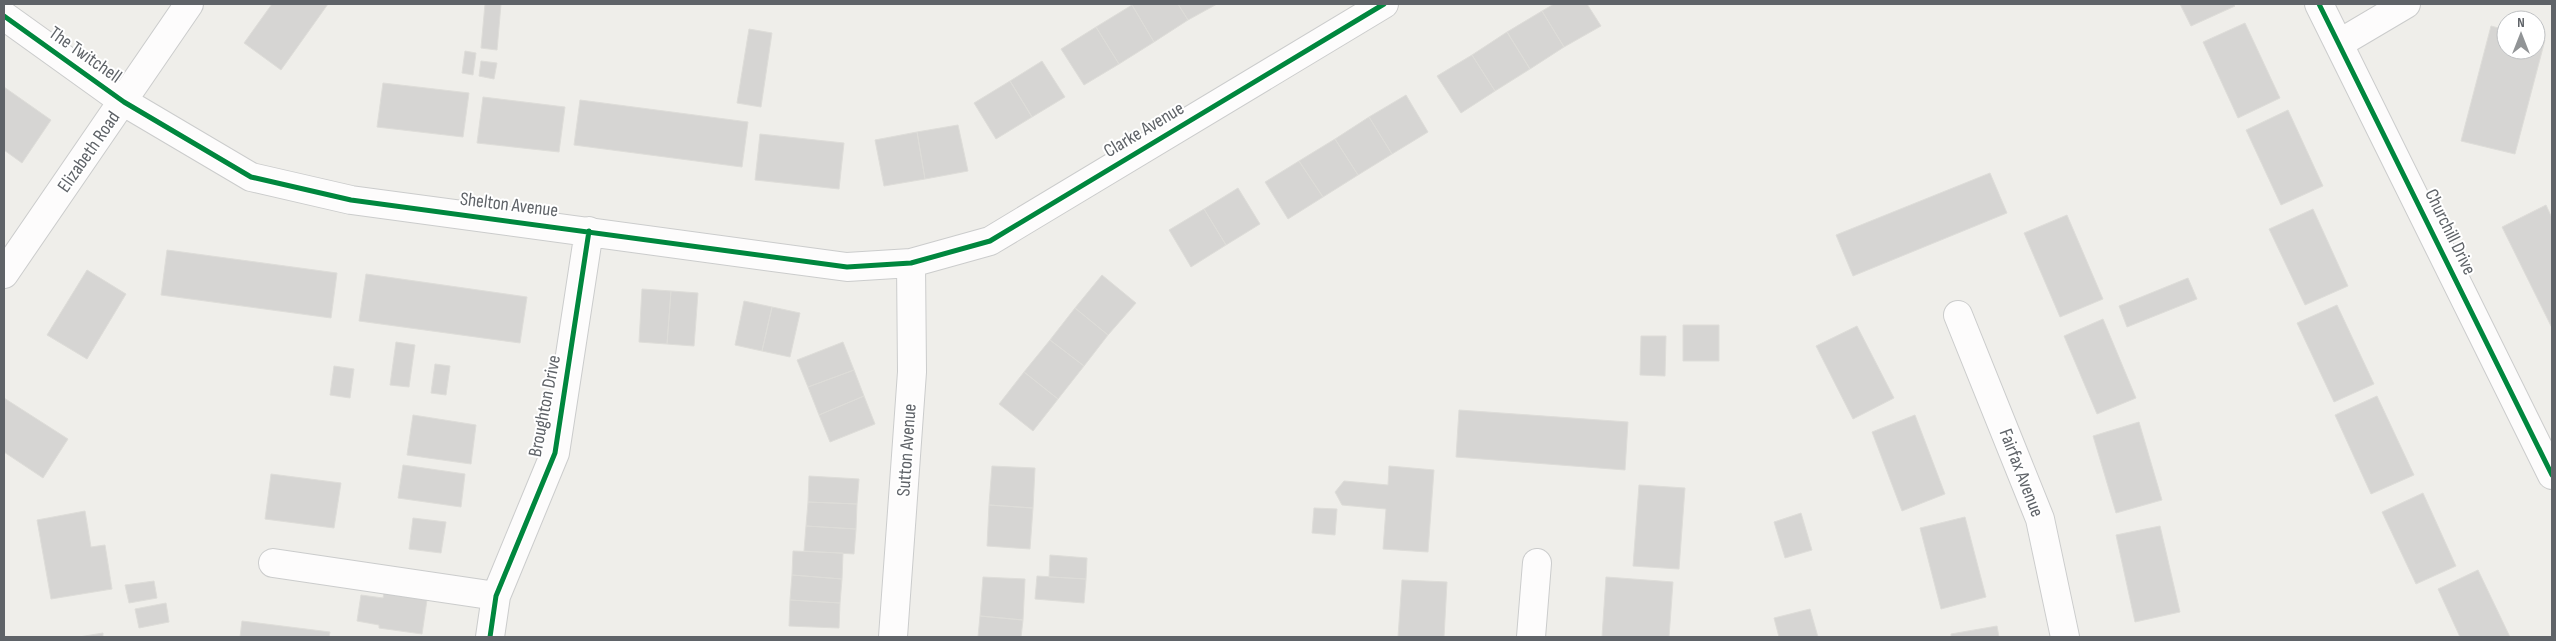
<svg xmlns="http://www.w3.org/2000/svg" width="2556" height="641" viewBox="0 0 2556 641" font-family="'Sofia Sans Condensed',sans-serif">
	<rect width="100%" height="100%" fill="#efeeea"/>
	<path fill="#d6d5d3" stroke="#deddd9" d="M272 4H328L281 70 244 43Z
		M485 4H501L497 50 481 48Z
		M1134 4H1178L1188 20 1154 42 1132 5Z
		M1178 4H1217L1188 20Z
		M1554 4H1587L1601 26 1564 47 1542 11Z
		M2180 4H2233L2235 6 2191 26Z
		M1132 5 1154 42 1119 64 1096 27Z
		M1542 11 1564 47 1530 69 1507 32Z
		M2245 23 2280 98 2238 118 2203 42Z
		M2491 26 2506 30V50H2536V38L2545 40 2515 154 2461 141Z
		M1096 27 1119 64 1084 85 1061 49Z
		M749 29 772 33 761 107 737 103Z
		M1507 32 1530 69 1495 91 1472 55Z
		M465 51 476 53 473 75 462 73Z
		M1472 55 1495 91 1461 113 1437 76Z
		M481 61 497 63 494 79 479 76Z
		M1042 61 1065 97 1032 117 1010 81Z
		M1010 81 1032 117 996 139 974 103Z
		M383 83 469 93 463 137 377 127Z
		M4 87 51 120 22 163 4 150Z
		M1406 95 1428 132 1392 154 1369 117Z
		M483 97 565 107 559 152 477 143Z
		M580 100 748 122 742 167 574 145Z
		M2288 110 2323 186 2281 205 2246 130Z
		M1369 117 1392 154 1358 175 1335 139Z
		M958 125 968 171 925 179 917 132Z
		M917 132 925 179 884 186 875 140Z
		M760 134 844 143 839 189 755 180Z
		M1335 139 1358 175 1323 197 1299 161Z
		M1299 161 1323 197 1288 219 1265 182Z
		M1990 173 2007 213 1853 276 1836 235Z
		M1238 188 1260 224 1226 245 1204 209Z
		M2546 205 2552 218V328L2502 227Z
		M1204 209 1226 245 1191 267 1169 230Z
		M2313 209 2348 286 2305 305 2269 229Z
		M2067 215 2103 299 2060 317 2024 233Z
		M167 250 337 273 331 318 161 295Z
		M87 270 126 294 87 359 47 335Z
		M366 274 527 297 520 343 359 321Z
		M1102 275 1136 303 1108 335 1075 308Z
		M2188 278 2197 299 2127 327 2119 306Z
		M642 289 671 291 667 344 639 342Z
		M671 291 698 293 694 346 667 344Z
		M744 301 772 307 762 351 735 345Z
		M2337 305 2374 384 2334 402 2297 323Z
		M772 307 800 313 790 357 762 351Z
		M1075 308 1108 335 1084 366 1050 340Z
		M2103 319 2136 398 2097 414 2064 336Z
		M1683 325H1719V361H1683Z
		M1857 326 1894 398 1853 419 1816 346Z
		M1641 336H1666L1665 376 1640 375Z
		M1050 340 1084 366 1058 399 1024 372Z
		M396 342 415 345 409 387 390 385Z
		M843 342 854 370 808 387 797 360Z
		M435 364 450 366 446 395 431 393Z
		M334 366 354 369 350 398 330 395Z
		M854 370 864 396 819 415 808 387Z
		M1024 372 1058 399 1033 431 999 404Z
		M864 396 875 424 830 442 819 415Z
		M2377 396 2414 475 2371 494 2335 415Z
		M4 398 68 439 43 478 4 452Z
		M1459 410 1628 422 1625 470 1456 457Z
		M413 415 476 425 471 464 407 455Z
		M1915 415 1945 494 1902 511 1872 432Z
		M2139 422 2162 500 2116 513 2093 436Z
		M403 465 465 474 461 507 398 498Z
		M992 466 1035 468 1033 508 989 505Z
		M1389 466 1434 470 1428 552 1383 549 1386 509 1342 505 1335 492 1344 481 1388 485Z
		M271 474 341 483 334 528 265 519Z
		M809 476 859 479 857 504 808 502Z
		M1639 485 1685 488 1679 569 1633 566Z
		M2423 493 2456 566 2416 584 2382 512Z
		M808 502 857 504 856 529 806 526Z
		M989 505 1033 508 1030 549 987 546Z
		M1314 508 1337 509 1335 535 1312 533Z
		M85 511 91 547 105 545 112 589 51 599 37 520Z
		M1801 513 1812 550 1785 558 1774 522Z
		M1965 517 1986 597 1941 609 1920 528Z
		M413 518 446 522 441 553 409 549Z
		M806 526 856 529 854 554 804 551Z
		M2160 526 2180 612 2135 622 2116 535Z
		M793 551 843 553 842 579 792 575Z
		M1050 555 1087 558 1086 579 1049 577Z
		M2478 570 2510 637H2460L2438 589Z
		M792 575 842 579 840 603 790 600Z
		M1037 576 1086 579 1084 603 1035 599Z
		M983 577 1025 579 1023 620 980 616Z
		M1606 577 1673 582 1669 637H1602Z
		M1402 580 1447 582 1444 637H1398Z
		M154 581 157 598 129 603 125 585Z
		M384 593 427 600 422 634 379 628V625L357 621 361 595 383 598Z
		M790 600 840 603 839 628 789 626Z
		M166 603 169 622 139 628 135 609Z
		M1810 609 1818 637H1779L1774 618Z
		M980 616 1023 620 1021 637H978Z
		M242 621 330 632 329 637H240Z
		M1997 626 1999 637H1951V634Z
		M103 633V637H79Z"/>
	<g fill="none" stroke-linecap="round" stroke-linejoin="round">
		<g stroke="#cbcccc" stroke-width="30">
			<path id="minor" d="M2319 4 2552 475
				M4 16 124 102 251 177 351 200 847 267 911 263 990 241 1384 4
				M2340 43 2406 4
				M4 274 189 4
				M1958 315 2040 519 2065 637
				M273 563 496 596
				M490 637 496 596 555 453 589 231
				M893 637 912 372 911 263
				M1531 637 1537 563"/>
		</g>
		<use href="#minor" stroke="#fdfcfc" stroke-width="28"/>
		<g stroke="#fff" stroke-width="8">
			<path id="cycleway" d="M2319 4 2552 475
				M4 16 124 102 251 177 351 200 847 267 911 263 990 241 1384 4
				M490 637 496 596 555 453 589 231"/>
		</g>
		<use href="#cycleway" stroke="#00873e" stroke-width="5"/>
	</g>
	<g text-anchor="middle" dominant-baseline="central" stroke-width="4" stroke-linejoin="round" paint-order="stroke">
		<g font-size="19" fill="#5f6368" stroke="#fff">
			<text transform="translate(85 55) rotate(35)">The Twitchell</text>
			<text transform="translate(1144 130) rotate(-31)">Clarke Avenue</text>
			<text transform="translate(89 152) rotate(-55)">Elizabeth Road</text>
			<text transform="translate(509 205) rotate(7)">Shelton Avenue</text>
			<text transform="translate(2450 232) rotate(64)">Churchill Drive</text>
			<text transform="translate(545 406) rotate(-79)">Broughton Drive</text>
			<text transform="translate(907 450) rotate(-86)">Sutton Avenue</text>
			<text transform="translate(2021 473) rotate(69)">Fairfax Avenue</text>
		</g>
	</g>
	<rect width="2556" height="641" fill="none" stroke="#5f6368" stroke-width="10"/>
	<g transform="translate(2521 35)"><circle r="24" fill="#ffffff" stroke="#bfc1c3"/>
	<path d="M0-4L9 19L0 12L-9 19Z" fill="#919496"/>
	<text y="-8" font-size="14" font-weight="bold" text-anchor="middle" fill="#5f6368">N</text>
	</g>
</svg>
